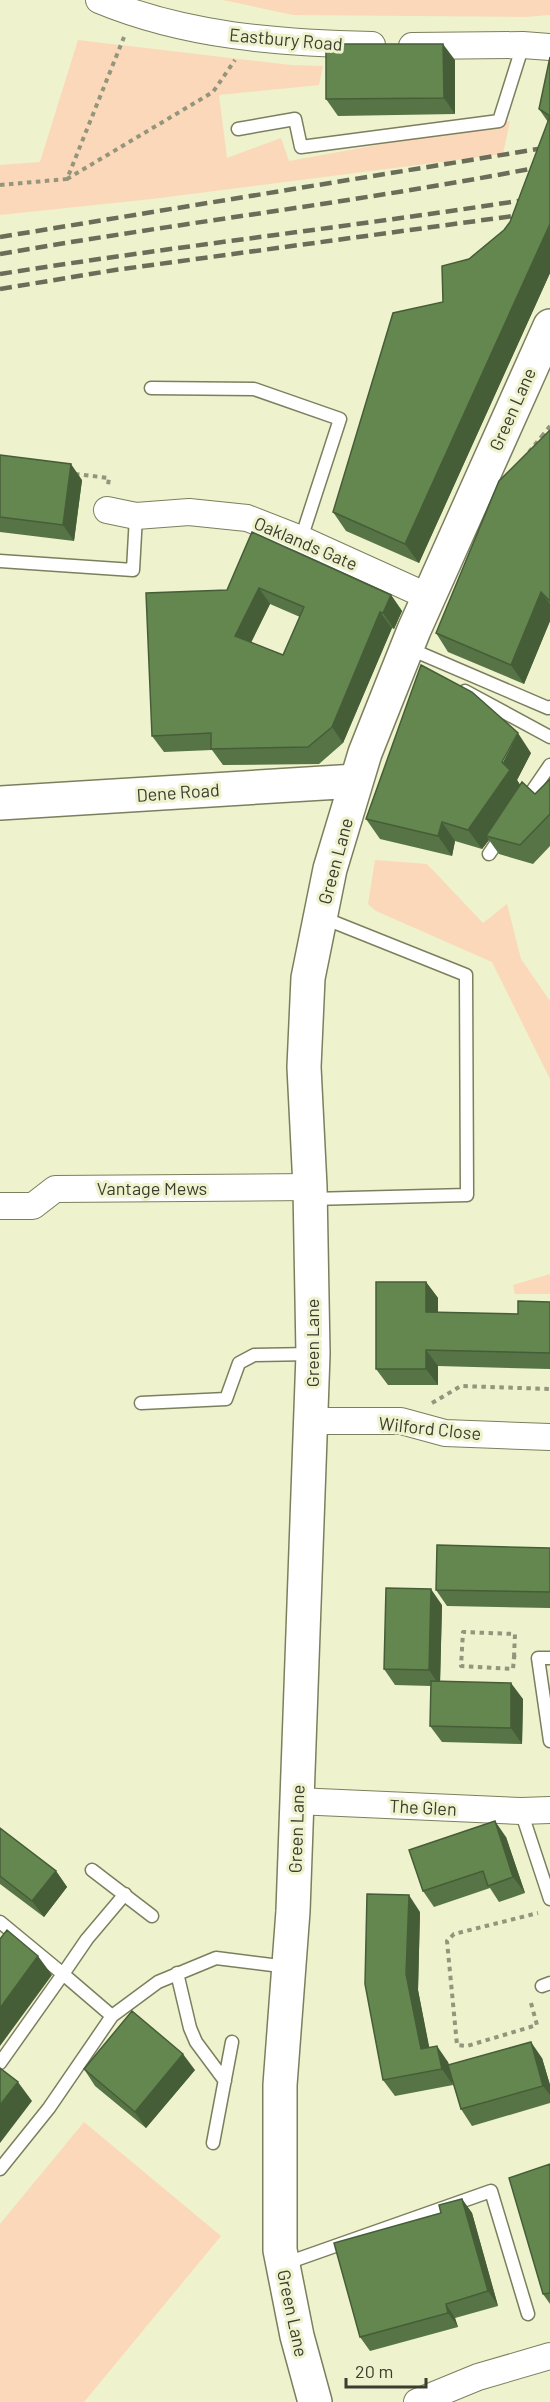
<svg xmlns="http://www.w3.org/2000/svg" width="550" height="2402" viewBox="0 0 550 2402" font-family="Barlow,sans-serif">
	<rect width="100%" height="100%" fill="#eef2cd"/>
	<path fill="#fbd8b9" d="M223 0H550V15L525 17 293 15Z
		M78 40 291 65 323 66 319 85 219 95 227 158 281 138 289 161 510 121 503 154 152 199 0 215V165L40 162Z
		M375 860 427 864 483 923 507 904 521 959 550 1001V1079L492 962 376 911 368 904Z
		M550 1274V1294H515L513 1285Z
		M84 2122 221 2236 84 2402H0V2224Z"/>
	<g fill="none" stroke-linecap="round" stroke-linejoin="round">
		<g stroke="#7c7f5d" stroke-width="15">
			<path id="lane" d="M238 129 295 119 301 147 499 121 523 45
				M151 388 254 389 340 419 301 539
				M0 561 133 570 136 516
				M408 648 548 708 550 707
				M465 691 550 737
				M524 803 550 765
				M489 854 502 835
				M311 1199 467 1195 466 975 321 917
				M141 1403 226 1399 239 1363 254 1355 312 1354
				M550 1658H538L550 1741
				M521 1811 550 1899
				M92 1870 152 1916
				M125 1894 87 1939 63 1974 112 2016 158 1982 216 1958 288 1967
				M0 1922 63 1974 0 2063
				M177 1973 190 2028 196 2042 225 2081
				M542 1986 550 1983
				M213 2143 232 2042
				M0 2169 49 2108 112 2016
				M284 2264 491 2191 528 2314"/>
		</g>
		<g stroke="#7c7f5d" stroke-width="28">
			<path id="street" d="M99 0C186 36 279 43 372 45
				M412 46 523 45 550 47
				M107 510 136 516 189 512 247 518 301 539 429 597
				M0 1206H33L55 1189 310 1187
				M310 1421H401L445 1433 550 1437
				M296 1801 521 1811 550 1810
				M417 2402 478 2377 550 2356"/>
		</g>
		<g stroke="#7c7f5d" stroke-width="36">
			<path id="secondary" d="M0 803 356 781
				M315 2402 297 2336 280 2250V2085L293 1911 313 1354 310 1187 304 1067 308 978 330 869 365 753 414 630 550 326"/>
		</g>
		<path stroke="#93967c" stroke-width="4" stroke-dasharray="4.5 4.5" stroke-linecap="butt" d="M67 179 213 92 235 60
			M0 185 67 179 124 37
			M550 426 542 436 550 443
			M529 452 542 436
			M75 474 109 478 108 485
			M432 1403 461 1386 550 1389
			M514 1657 515 1634 463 1632 461 1666 513 1669 514 1657 519 1658
			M531 2003 537 2025 467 2046 457 2045 447 1941 454 1934 538 1913"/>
		<use href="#lane" stroke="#fff" stroke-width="12"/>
		<use href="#street" stroke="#fff" stroke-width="26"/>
		<use href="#secondary" stroke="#fff" stroke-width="33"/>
		<path stroke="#6a6d58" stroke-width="4.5" stroke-dasharray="12 6" stroke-linecap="butt" d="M0 237 550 147
			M0 254C183 222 368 201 550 165
			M0 274C183 245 367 225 550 196
			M0 289 115 270 550 211"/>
	</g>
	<path fill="#567445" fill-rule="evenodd" d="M550 57V273L419 563 346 531 333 512 443 302 469 259 504 230 510 222 548 122 539 109Z
		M455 60V114L338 116 326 99Z
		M550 430V621L524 684 448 652 436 633Z
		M0 455 82 480 74 541 0 532Z
		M252 532 391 595 402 611 394 629 392 628 343 743 319 764 223 765 212 750 164 752 152 736 227 590ZM270 604 300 617 283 655 251 643Z
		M531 753 517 780 520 785 535 794 550 779V846L533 864 499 854 489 840 482 849 455 841 452 856 380 839 366 819Z
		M426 1282 438 1298V1312L518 1314 550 1302V1369L438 1366V1385H388L376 1369Z
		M550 1548V1608L447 1606 436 1590Z
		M442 1605 440 1681 523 1699 522 1744 442 1742 430 1726 431 1686 395 1685 384 1669Z
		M0 1828 56 1871 67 1887 44 1917 0 1884Z
		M506 1837 525 1893 499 1902 490 1888 434 1907 423 1891Z
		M420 1912 418 1990 429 2048 448 2062 449 2065 542 2058 550 2085V2103L472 2126 461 2109 451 2077 453 2085 395 2096 383 2080Z
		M84 2069 195 2070 146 2128 95 2086Z
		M550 2164V2304L543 2294Z
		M462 2199 472 2213 498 2306 455 2318 458 2327 370 2351 360 2337 441 2213Z"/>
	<path fill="#465e38" d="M443 44 455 60V114L444 98Z
		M550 224V273L419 563 405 544Z
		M71 464 82 480 74 541 63 525Z
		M259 588 270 604 246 652 235 636Z
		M541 592 550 604V621L524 684 511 665Z
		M391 595 402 611 394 629 383 613Z
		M380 612 392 628 343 743 332 727Z
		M518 733 531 753 517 780 523 789 486 836 489 840 482 849 468 830Z
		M442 822 455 841 452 856 438 836Z
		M426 1282 438 1298V1328L426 1312Z
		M426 1350 438 1366V1385L426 1369Z
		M431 1589 442 1605 440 1686 429 1670Z
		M511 1683 523 1699 522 1744 511 1728Z
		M495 1821 506 1837 525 1893 513 1877Z
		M56 1871 67 1887 44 1917 32 1901Z
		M409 1895 420 1912 418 1990 433 2066 421 2049 406 1974Z
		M38 1956 52 1975 0 2046V2008Z
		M531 2042 542 2058 550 2085V2095L543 2086Z
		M437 2046 448 2062 453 2085 442 2069Z
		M183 2054 195 2070 146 2128 135 2112Z
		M18 2082 32 2101 0 2143V2105Z
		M462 2199 472 2213 498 2306 488 2291Z
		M446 2304 455 2318 458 2327 448 2313Z"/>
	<path fill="#648750" stroke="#465e38" stroke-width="1.5" fill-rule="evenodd" d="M326 44H443L444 98 326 99Z
		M550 57V224L405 544 333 512 393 313 443 302 442 266 469 259 504 230 510 222 550 116 539 109Z
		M550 430V601L541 592 511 665 436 633 499 481Z
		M0 455 71 464 63 525 0 517Z
		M252 532 391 595 383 613 380 612 332 727 308 747 211 749V733L152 736 146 593 227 590ZM259 588 304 607 283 655 235 636Z
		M421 665 472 692 518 733 502 762 510 770 468 830 442 822 438 836 366 819Z
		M550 779V814L520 845 486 836 522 782 535 794Z
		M376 1282H426V1312L518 1314V1301L550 1302V1353L426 1350V1369H376Z
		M437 1545 550 1548V1592L436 1590Z
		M386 1588 431 1589 429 1670 384 1669Z
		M431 1681 511 1683V1728L430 1726Z
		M495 1821 513 1877 488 1886 483 1871 423 1891 409 1850Z
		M0 1828 56 1871 32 1901 0 1876Z
		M367 1894 409 1895 406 1974 421 2049 437 2046 442 2069 383 2080 365 1984Z
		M7 1930 38 1956 0 2008V1939Z
		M132 2011 183 2054 135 2112 84 2069Z
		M531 2042 543 2086 461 2109 448 2065Z
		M0 2068 18 2082 0 2105Z
		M550 2164V2293L543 2294 509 2178Z
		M462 2199 488 2291 446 2304 448 2313 360 2337 334 2243 441 2213 439 2205Z"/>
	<g text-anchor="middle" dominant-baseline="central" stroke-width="6" stroke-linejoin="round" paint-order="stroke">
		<g font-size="18" fill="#3b3d2e" stroke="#eef2cd">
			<text transform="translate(286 39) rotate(5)">Eastbury Road</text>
			<text transform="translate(512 409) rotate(-66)">Green Lane</text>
			<text transform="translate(306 543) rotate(23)">Oaklands Gate</text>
			<text transform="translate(178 792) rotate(-4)">Dene Road</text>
			<text transform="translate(335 861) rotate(-75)">Green Lane</text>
			<text x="152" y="1188">Vantage Mews</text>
			<text transform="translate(312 1343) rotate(-90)">Green Lane</text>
			<text transform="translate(430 1428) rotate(6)">Wilford Close</text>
			<text transform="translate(423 1807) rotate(3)">The Glen</text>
			<text transform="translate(296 1829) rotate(-88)">Green Lane</text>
			<text transform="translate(293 2313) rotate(78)">Green Lane</text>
		</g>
	</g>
	<path d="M346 2378v9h80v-9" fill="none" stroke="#3b3d2e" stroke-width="3"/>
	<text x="355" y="2378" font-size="18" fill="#3b3d2e" stroke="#eef2cd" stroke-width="4.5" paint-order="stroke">20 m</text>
</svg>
